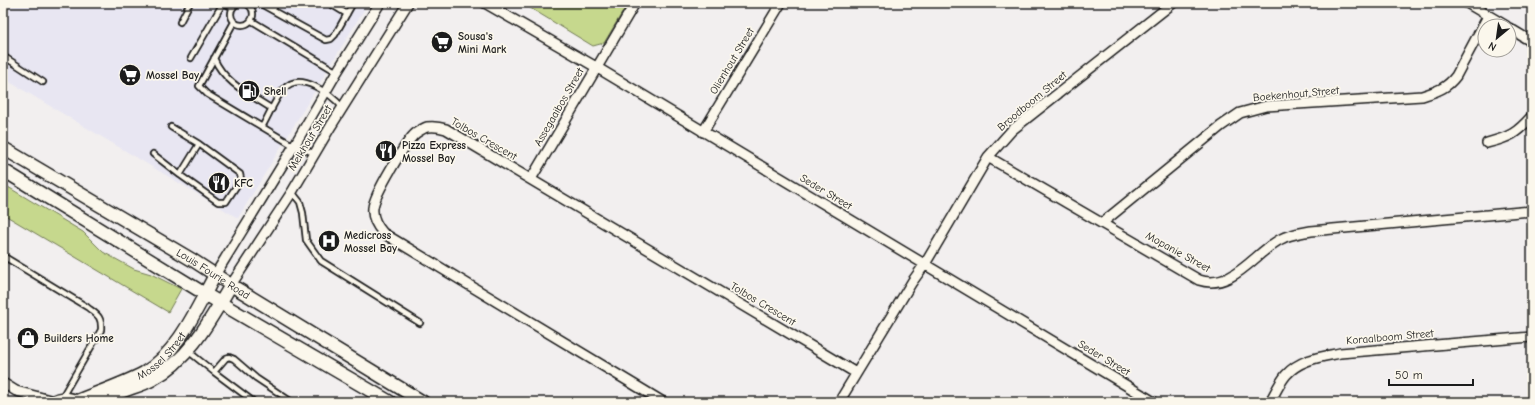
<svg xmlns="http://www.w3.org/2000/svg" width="1535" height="405" viewBox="0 0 1535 405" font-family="'Comic Neue',sans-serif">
	<rect width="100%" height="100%" fill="#f2efef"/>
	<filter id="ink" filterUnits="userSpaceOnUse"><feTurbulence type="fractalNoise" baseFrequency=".025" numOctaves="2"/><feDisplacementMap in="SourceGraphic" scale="8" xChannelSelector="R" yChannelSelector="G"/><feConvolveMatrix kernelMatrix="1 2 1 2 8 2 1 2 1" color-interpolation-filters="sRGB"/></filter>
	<g filter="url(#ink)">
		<path fill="#e8e6f2" d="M3 3H368L238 218 3 78Z"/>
		<path fill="#c6d88d" stroke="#717a54" d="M522 3H628L604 43 593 46Z
			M3 184 83 232 103 252 134 269 151 274 181 289 168 312 3 214Z"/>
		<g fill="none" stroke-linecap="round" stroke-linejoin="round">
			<g stroke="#1c1c1c" stroke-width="8">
				<path id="lane" d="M224 3 233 8
					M259 3 326 40 331 39 335 35 353 3
					M329 3 347 14
					M231 14a11 11 0 1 1 22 0a11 11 0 1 1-22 0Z
					M272 10 277 3
					M252 21 337 72
					M180 22 190 3
					M234 22 199 86 207 94 294 146 314 153
					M3 56 43 82
					M191 58 223 3
					M214 58C224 83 251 95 272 109
					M171 127 199 144 240 174 241 179 226 202H218L180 175 199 144
					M262 127C268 117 276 97 284 89 300 70 332 95 343 108
					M153 154 180 175
					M292 192 300 202 303 213 306 240 321 261 420 323
					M3 256 87 307C97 315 102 316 101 330L62 397
					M188 351 214 372
					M254 402 214 372 226 358 229 357 234 359 256 378 292 402"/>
			</g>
			<g stroke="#1c1c1c" stroke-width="12">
				<path id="street" d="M485 3 596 67 1154 402
					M1467 3 1506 26
					M1509 28 1532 42
					M703 132 781 3
					M1487 143C1510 137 1516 134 1532 116
					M988 157 1199 280C1233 291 1255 252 1281 239 1290 234 1301 233 1311 231L1532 211
					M531 179 635 3
					M1102 223 1221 126 1240 113 1266 106 1422 96C1437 91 1446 89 1456 76L1488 16
					M215 275 294 146 337 72 380 3
					M231 285 292 192 331 126 408 3
					M3 383 16 391 54 401
					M663 402 383 233C377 226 372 217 373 208 374 195 406 141 416 133 419 131 424 128 427 127 434 126 440 127 446 129L856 373
					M839 402 912 282 925 264 988 157 1012 130 1173 3
					M1270 402C1275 393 1280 382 1286 375 1300 359 1321 357 1340 353L1532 337"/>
			</g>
			<g stroke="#1c1c1c" stroke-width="15">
				<g id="secondary">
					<path id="s1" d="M3 148 194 261 231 285 423 402"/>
					<path d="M3 170 205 294 390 402"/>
					<path id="s2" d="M77 401C99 392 123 384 144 373 178 353 197 308 215 275"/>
					<path d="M53 402C61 397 69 398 78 402"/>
					<path d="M103 402C117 390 138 388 153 379 190 359 210 320 231 285"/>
				</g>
			</g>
			<use href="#lane" stroke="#fbf7ec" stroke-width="4.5"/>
			<use href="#street" stroke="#fbf7ec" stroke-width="9"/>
			<use href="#secondary" stroke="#fbf7ec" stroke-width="12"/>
		</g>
	</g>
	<defs>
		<g id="supermarket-disc" transform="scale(1.15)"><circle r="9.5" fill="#1c1c1c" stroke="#fbf7ec"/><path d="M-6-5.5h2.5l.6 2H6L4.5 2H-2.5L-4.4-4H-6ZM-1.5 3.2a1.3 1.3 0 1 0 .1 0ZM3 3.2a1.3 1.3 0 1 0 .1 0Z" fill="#fff"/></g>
		<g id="fuel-disc" transform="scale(1.15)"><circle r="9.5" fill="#1c1c1c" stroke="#fbf7ec"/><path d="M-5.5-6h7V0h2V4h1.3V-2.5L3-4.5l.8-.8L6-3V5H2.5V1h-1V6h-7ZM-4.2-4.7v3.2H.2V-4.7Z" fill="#fff"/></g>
		<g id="restaurant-disc" transform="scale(1.15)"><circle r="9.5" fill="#1c1c1c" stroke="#fbf7ec"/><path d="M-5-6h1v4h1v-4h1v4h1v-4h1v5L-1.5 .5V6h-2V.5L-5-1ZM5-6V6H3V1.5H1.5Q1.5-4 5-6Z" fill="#fff"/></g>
		<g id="hospital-disc" transform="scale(1.15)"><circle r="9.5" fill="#1c1c1c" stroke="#fbf7ec"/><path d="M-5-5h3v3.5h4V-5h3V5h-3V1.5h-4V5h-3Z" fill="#fff"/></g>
		<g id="shop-disc" transform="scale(1.15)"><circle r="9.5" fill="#1c1c1c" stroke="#fbf7ec"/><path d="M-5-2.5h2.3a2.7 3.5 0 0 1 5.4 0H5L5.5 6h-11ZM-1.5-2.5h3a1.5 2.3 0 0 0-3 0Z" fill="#fff"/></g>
	</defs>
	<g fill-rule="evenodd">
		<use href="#supermarket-disc" x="442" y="42"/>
		<use href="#supermarket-disc" x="130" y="75"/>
		<use href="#fuel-disc" x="249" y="91"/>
		<use href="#restaurant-disc" x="386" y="151"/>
		<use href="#restaurant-disc" x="219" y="183"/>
		<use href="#hospital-disc" x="329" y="241"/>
		<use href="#shop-disc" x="28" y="338"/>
	</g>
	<g text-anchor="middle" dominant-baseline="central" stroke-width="3.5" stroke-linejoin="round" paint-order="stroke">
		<g font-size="11" font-weight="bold" fill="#1c1c1c" stroke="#fbf7ec" text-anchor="start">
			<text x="458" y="36">Sousa's<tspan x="458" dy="13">Mini Mark</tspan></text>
			<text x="146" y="75">Mossel Bay</text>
			<text x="264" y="91">Shell</text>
			<text x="402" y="145">Pizza Express<tspan x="402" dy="13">Mossel Bay</tspan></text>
			<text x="234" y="183">KFC</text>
			<text x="344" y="235">Medicross<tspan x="344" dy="13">Mossel Bay</tspan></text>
			<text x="44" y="338">Builders Home</text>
		</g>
		<g font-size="11" fill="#1c1c1c" stroke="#fbf7ec">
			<text transform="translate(732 61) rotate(-59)">Olienhout Street</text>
			<text transform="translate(1296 94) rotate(-5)">Boekenhout Street</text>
			<text transform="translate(1032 101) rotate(-40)">Broodboom Street</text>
			<text transform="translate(559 107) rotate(-60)">Assegaaibos Street</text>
			<text transform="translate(310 138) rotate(-59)">Melkhout Street</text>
			<text transform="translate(484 139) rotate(30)">Tolbos Crescent</text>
			<text transform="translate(826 192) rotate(31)">Seder Street</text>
			<text transform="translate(1178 252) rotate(29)">Mopanie Street</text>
			<text stroke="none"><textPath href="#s1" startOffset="245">Louis Fourie Road</textPath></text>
			<text transform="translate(763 304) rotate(31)">Tolbos Crescent</text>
			<text transform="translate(1390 337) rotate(-5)">Koraalboom Street</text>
			<text stroke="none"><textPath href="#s2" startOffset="97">Mossel Street</textPath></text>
			<text transform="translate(1104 358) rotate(31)">Seder Street</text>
		</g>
	</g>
	<rect width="1535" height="405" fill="none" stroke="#fbf7ec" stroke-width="16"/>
	<rect x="8" y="8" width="1519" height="389" fill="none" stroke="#1c1c1c" stroke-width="1.5" filter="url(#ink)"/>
	<g transform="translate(1497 38) rotate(209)"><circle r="19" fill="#fbf7ec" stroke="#a29f99"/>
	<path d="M0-3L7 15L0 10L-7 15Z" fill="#1c1c1c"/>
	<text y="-6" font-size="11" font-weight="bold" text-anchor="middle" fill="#1c1c1c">N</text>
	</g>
	<path d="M1389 379v6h84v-6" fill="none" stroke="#1c1c1c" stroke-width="2"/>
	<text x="1395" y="379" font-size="12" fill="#1c1c1c" stroke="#fbf7ec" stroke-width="3" paint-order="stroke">50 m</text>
</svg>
